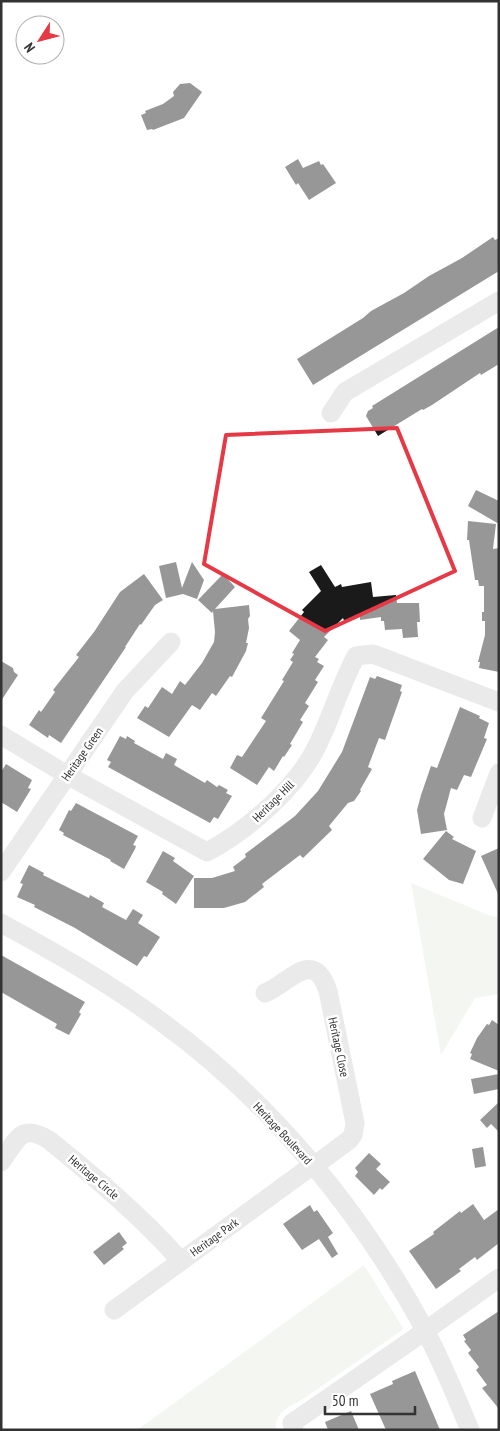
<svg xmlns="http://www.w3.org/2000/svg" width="500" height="1431" viewBox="0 0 500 1431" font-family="'PT Sans Narrow',sans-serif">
	<rect width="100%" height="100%" fill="#fff"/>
	<path fill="#e6ecdf" d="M411 883 491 916 499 917V994L475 998 441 1055Z
		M364 1265 403 1328 401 1331 300 1401C286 1408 275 1413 276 1430H137Z"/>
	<path fill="#1a1a1a" d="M190 83 202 92 184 118 153 130 152 129 147 130 141 115 146 113 145 111 163 104 174 96 173 92 180 84Z
		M298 159 303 168 319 161 321 165 323 164 336 183 309 200 298 183 296 185 285 167Z
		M493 237 495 240 499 238V271L313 385 297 359 363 318 371 311 404 293 429 276 462 258Z
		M499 327V364L481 375 480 373 432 405 423 410 422 409 378 436 366 416 368 411 373 408 372 406Z
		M476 490 499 501V524L468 506Z
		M468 521 496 524 493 549 499 548V672L479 668 480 662H478L485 635V621H482V612H484V586H479L478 580H475L469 540H467Z
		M176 562 182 588 192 562 204 580 197 599 183 594 166 598 159 566Z
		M321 565 335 587 341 584 342 587 371 582 373 597 396 595 397 603H419L420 622H417L418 637 403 638 402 629 385 630 384 621H381V617L360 620V617L345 623 343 618 324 637 328 640 315 657 319 659 317 662 324 666 315 680 318 682 305 703 309 706 300 720 303 722 290 744 292 745 284 757 283 756 274 771 269 767 257 785 230 768 237 755 242 757 266 721 261 718 284 681 282 680 293 662 290 660 294 654 292 653 300 640 289 631 304 612 302 610 321 591 309 572Z
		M144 574 163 600 155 605 141 625 140 624 125 647H126L61 743 49 735 48 738 29 725 39 710 41 712 55 692 53 690 79 657 76 655 94 632 120 592Z
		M223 574 235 587 215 609 249 605 250 616 248 619 249 628 246 643H248L246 651 232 677 230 676 216 696 212 693 200 710 192 705 169 737 137 718 145 706 148 708 162 687 172 694 180 681 185 685 202 663 214 642 215 632 213 611 212 613 198 600Z
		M1 661 13 668 14 672 18 675 1 701Z
		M377 676 402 685 400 691 402 692 385 740 379 738 368 767 372 769 360 790 361 791 354 801 348 803 329 826 332 830 303 858 300 855 262 884 264 887 245 902 224 908H194V878H212L235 871 233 867 246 857 245 854 295 816 318 791 342 752 370 677 375 679Z
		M460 707 480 716 479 718 489 723 484 738 487 739 471 777 464 775 457 790 451 788 444 814 447 830 421 834 417 810 421 795 431 766 437 768Z
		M120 736 126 739 127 736 135 741 134 743 163 759 166 753 177 759 174 765 205 783 207 780 217 787 219 785 228 790 226 793 232 796 218 819 214 817 210 823 108 767 111 762 107 760Z
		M6 764 32 780 28 788 31 789 17 812 1 802V772Z
		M76 803 138 836 133 845 136 846 135 849 124 869 110 861 111 860 63 835 64 833 59 830 69 810 71 811Z
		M446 831 454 837 452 839 476 851 463 884 449 880 423 859Z
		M499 848V896L481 856Z
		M163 851 175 858 173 861 194 876 176 904 162 894 163 892 146 882Z
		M29 865 44 873 43 875 89 898 90 895 104 903 102 907 126 920 133 909 143 915 138 923 160 937 147 957 144 956 137 966 75 928 34 907 35 905 17 897 23 884 20 883Z
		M1 955 85 1002 79 1012 81 1014 69 1035 55 1028 57 1024 1 992Z
		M492 1020 499 1025V1071L470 1059 472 1054 470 1053 477 1038 487 1024 489 1025Z
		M499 1074V1089L474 1094 471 1079Z
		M499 1102V1132L491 1124 487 1128 480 1120Z
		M483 1147 486 1166 475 1168 472 1149Z
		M369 1153 381 1164 376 1169 390 1182 382 1190 380 1188 374 1195 355 1176 358 1172 355 1168Z
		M473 1204 484 1220 499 1209V1243L477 1260 475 1257 459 1269 461 1271 436 1289 409 1251 434 1234 433 1232 460 1211 461 1213Z
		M310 1205 314 1212 317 1210 333 1233 328 1237 338 1254 332 1258 319 1239 302 1250 283 1224Z
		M119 1232 127 1243 122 1247 124 1249 104 1265 93 1252Z
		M499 1311V1409L482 1388 487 1385 476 1370 479 1367 468 1353 471 1350 464 1341 466 1340 463 1335Z
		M415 1371 440 1430H386L370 1394 393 1384 392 1381Z
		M351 1411 359 1430H328L325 1422Z"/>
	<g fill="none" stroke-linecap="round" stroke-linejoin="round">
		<path stroke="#d0d0d0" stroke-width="19" d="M331 413 345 392 499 301
			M1 735 67 775 207 852C248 830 298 787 318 744 332 715 341 684 356 656L373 654 499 702
			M482 818 499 773
			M1 872 125 691 171 642
			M1 923C56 953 109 983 159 1020 270 1100 360 1210 425 1330 442 1362 456 1396 470 1430
			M265 993C289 984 313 946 328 991L355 1123 353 1135 349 1140 314 1166
			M1 1162C17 1141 20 1122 49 1140 96 1178 141 1216 181 1261
			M114 1310 313 1165
			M294 1430 292 1423 425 1331 499 1278"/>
	</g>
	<path d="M0 0H500V1431H0ZM397 428 455 571 325 631 204 564 226 435Z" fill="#fff" fill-opacity=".55" fill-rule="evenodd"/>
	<path fill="none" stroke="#e63946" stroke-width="4" stroke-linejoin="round" d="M397 428 455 571 325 631 204 564 226 435Z"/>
	<g text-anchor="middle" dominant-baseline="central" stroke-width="5" stroke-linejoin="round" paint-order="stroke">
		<g font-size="12" fill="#333" stroke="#fff">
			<text transform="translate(82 754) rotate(-55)">Heritage Green</text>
			<text transform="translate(273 801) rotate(-45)">Heritage Hill</text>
			<text transform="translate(339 1047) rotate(78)">Heritage Close</text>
			<text transform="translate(283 1133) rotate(47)">Heritage Boulevard</text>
			<text transform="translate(94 1177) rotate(40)">Heritage Circle</text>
			<text transform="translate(214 1237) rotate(-36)">Heritage Park</text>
		</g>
	</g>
	<rect width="500" height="1431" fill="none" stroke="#333333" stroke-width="5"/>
	<g transform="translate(40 40) rotate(234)"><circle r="24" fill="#ffffff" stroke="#adadad"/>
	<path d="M0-4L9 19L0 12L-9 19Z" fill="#e63946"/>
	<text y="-8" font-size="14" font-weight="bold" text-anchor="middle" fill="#333333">N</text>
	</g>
	<path d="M325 1406v8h90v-8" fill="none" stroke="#333333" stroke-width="2.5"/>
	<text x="332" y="1406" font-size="15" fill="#333333" stroke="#ffffff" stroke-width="4" paint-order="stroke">50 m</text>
</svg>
